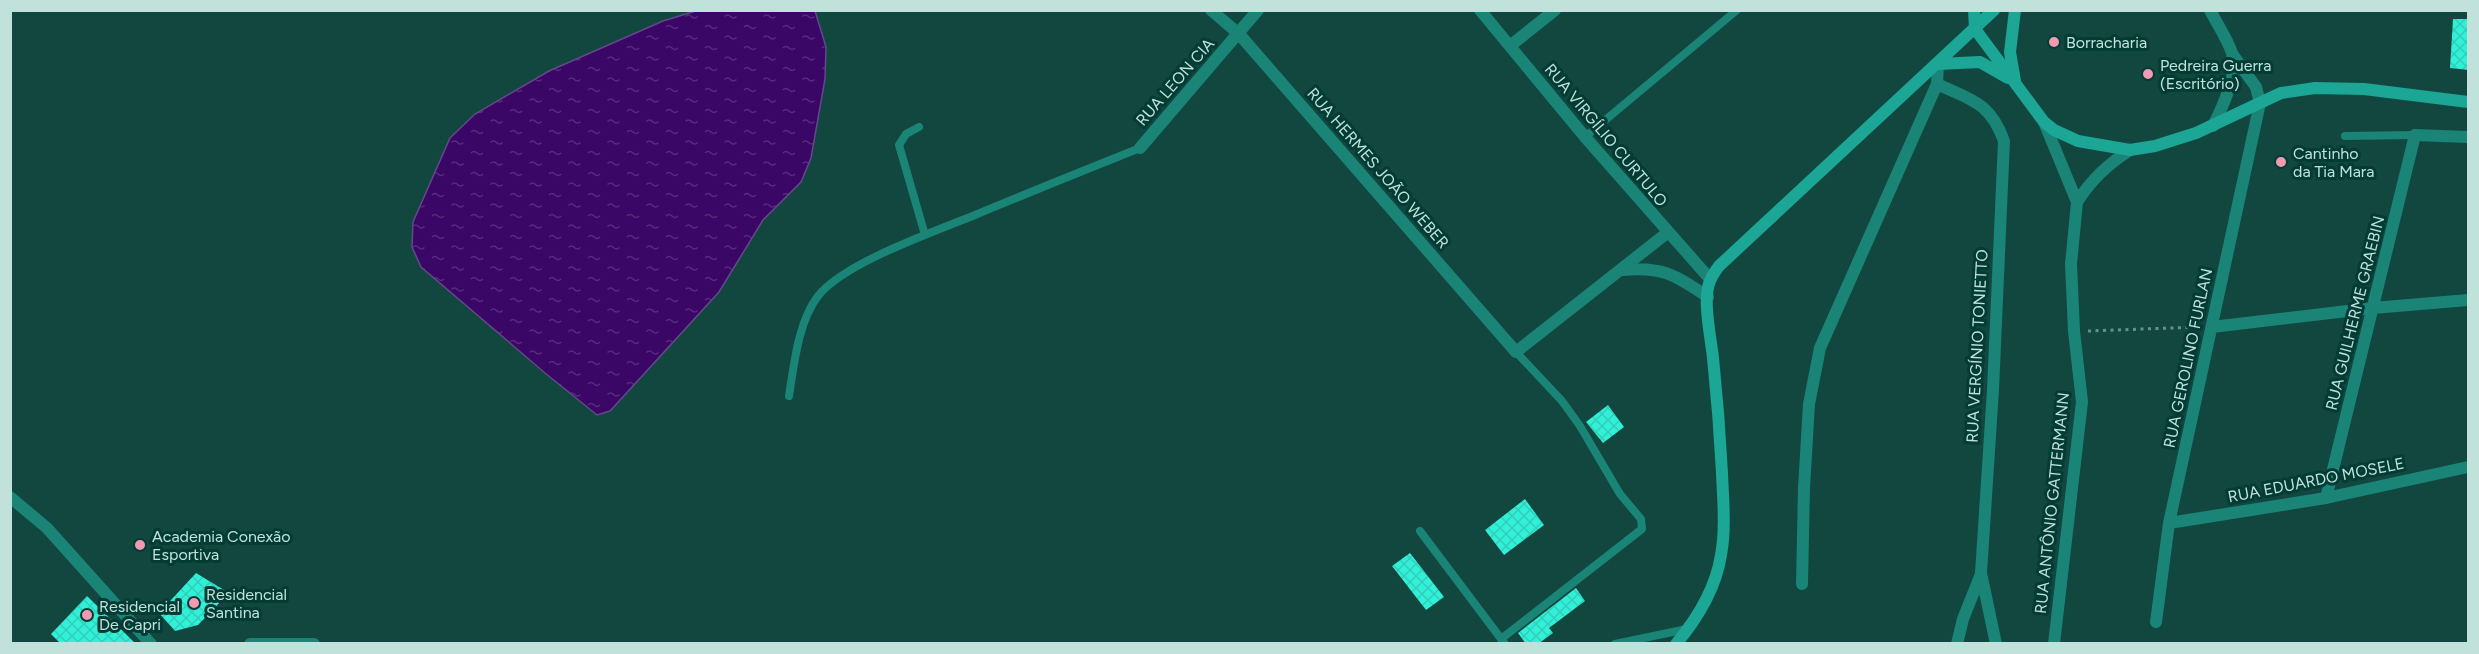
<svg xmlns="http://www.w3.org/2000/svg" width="2479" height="654" viewBox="0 0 2479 654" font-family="Figtree,sans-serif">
	<defs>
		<pattern id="water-ripples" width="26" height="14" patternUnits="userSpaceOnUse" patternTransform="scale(1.5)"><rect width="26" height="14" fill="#3b0767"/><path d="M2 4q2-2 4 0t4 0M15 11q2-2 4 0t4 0" fill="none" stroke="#562b7c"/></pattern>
		<pattern id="building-cross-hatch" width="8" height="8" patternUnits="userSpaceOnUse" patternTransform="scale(1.5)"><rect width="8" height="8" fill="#31f0d8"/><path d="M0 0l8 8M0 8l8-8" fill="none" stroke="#33ceba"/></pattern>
	</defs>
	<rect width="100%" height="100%" fill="#11473f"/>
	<path fill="url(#water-ripples)" stroke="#63488a" stroke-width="1.5" d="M699 10 815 11 826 47 825 79 811 158 801 182 763 220 719 292 610 411 597 415 545 373 421 267 412 247 413 222 450 138 475 114 549 71 663 21Z"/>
	<path fill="url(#building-cross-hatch)" d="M2453 19H2469V70L2450 68Z
		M1608 405 1624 427 1603 443 1586 422Z
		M1525 499 1544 525 1504 555 1485 530Z
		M1410 553 1444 597 1426 610 1392 566Z
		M196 573 229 593 198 625 175 631 159 613Z
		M1576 588 1585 601 1549 628 1553 633 1538 644H1526L1518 633Z
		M87 596 136 644H61L51 634Z"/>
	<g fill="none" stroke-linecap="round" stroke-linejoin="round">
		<path stroke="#67928b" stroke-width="3" stroke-dasharray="3 4.5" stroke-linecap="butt" d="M2088 331 2199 327"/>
		<path stroke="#1a8477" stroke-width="8" d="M919 127 906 134 899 145 925 235
			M2345 136 2415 135
			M1585 137 1737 10
			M789 396C794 365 798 322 818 296 844 263 933 232 975 215 1030 192 1085 170 1140 148
			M1420 531 1505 644
			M1501 639 1642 529 1641 519 1620 494 1580 426 1562 401 1516 352
			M1615 644 1687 629"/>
		<path stroke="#1a8477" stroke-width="12" d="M1211 10 1239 34 1516 352 1667 233
			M1480 10 1585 137 1710 279
			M2210 10C2217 24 2227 38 2232 53 2239 73 2222 108 2213 126
			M1510 46 1555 10
			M1937 84C1971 100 1990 102 2004 141L1993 390 1981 573 1996 644
			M1140 148 1258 10
			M1622 270C1663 266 1675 275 1708 297
			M2212 327 2373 308 2468 300
			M10 497 47 528 151 644
			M2326 498 2415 135 2468 137
			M2169 523 2326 498 2468 467
			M1802 584 1804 488 1809 404 1820 348 1937 84 1938 64
			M2156 622 2169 523 2260 103 2256 87 2233 55
			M250 644H314
			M1957 644 1963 619 1981 574"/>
		<path stroke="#1a8477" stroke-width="12" d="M2044 122 2077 202 2071 264 2074 331 2082 402 2054 644
			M2077 202C2092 179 2107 165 2130 150"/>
		<path stroke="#1ba695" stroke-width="12" d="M1974 10 1975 29
			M2015 10 2010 52 2015 81
			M1975 29 2044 122 2054 130 2078 141 2130 150 2155 146 2196 133 2281 93 2315 88 2364 89 2468 102
			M1938 64 1980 62 2008 78
			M1676 644C1697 619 1716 587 1721 555 1726 528 1723 500 1722 473 1720 434 1717 396 1713 358 1711 338 1702 299 1710 281 1712 276 1716 270 1719 266L1994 10"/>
	</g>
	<g fill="#f19ab2" stroke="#023c35" stroke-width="2">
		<circle cx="2054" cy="42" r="6"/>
		<circle cx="2148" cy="74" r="6"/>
		<circle cx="2281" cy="162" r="6"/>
		<circle cx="140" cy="545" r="6"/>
		<circle cx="194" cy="603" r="6"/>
		<circle cx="87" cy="615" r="6"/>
	</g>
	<g text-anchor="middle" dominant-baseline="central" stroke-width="6" stroke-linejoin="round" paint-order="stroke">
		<g font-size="16" fill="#c1e1db" stroke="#023c35" text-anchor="start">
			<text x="2066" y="42">Borracharia</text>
			<text x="2160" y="65">Pedreira Guerra<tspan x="2160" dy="18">(Escritório)</tspan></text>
			<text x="2293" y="153">Cantinho<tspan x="2293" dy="18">da Tia Mara</tspan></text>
			<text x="152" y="536">Academia Conexão<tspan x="152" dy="18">Esportiva</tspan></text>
			<text x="206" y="594">Residencial<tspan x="206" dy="18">Santina</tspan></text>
			<text x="99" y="606">Residencial<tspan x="99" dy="18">De Capri</tspan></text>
		</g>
		<g font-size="16" fill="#c1e1db" stroke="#023c35">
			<text transform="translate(1175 82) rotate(-49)">RUA LEON CIA</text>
			<text transform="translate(1606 135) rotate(50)">RUA VIRGÍLIO CURTULO</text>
			<text transform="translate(1378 168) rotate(49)">RUA HERMES JOÃO WEBER</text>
			<text transform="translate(2355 313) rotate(-76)">RUA GUILHERME GRAEBIN</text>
			<text transform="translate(1977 346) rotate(-87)">RUA VERGÍNIO TONIETTO</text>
			<text transform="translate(2188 358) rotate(-78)">RUA GEROLINO FURLAN</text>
			<text transform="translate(2316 480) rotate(-11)">RUA EDUARDO MOSELE</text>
			<text transform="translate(2052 503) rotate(-84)">RUA ANTÔNIO GATTERMANN</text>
		</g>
	</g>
	<rect width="2479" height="654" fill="none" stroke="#c1e1db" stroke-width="24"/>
</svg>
